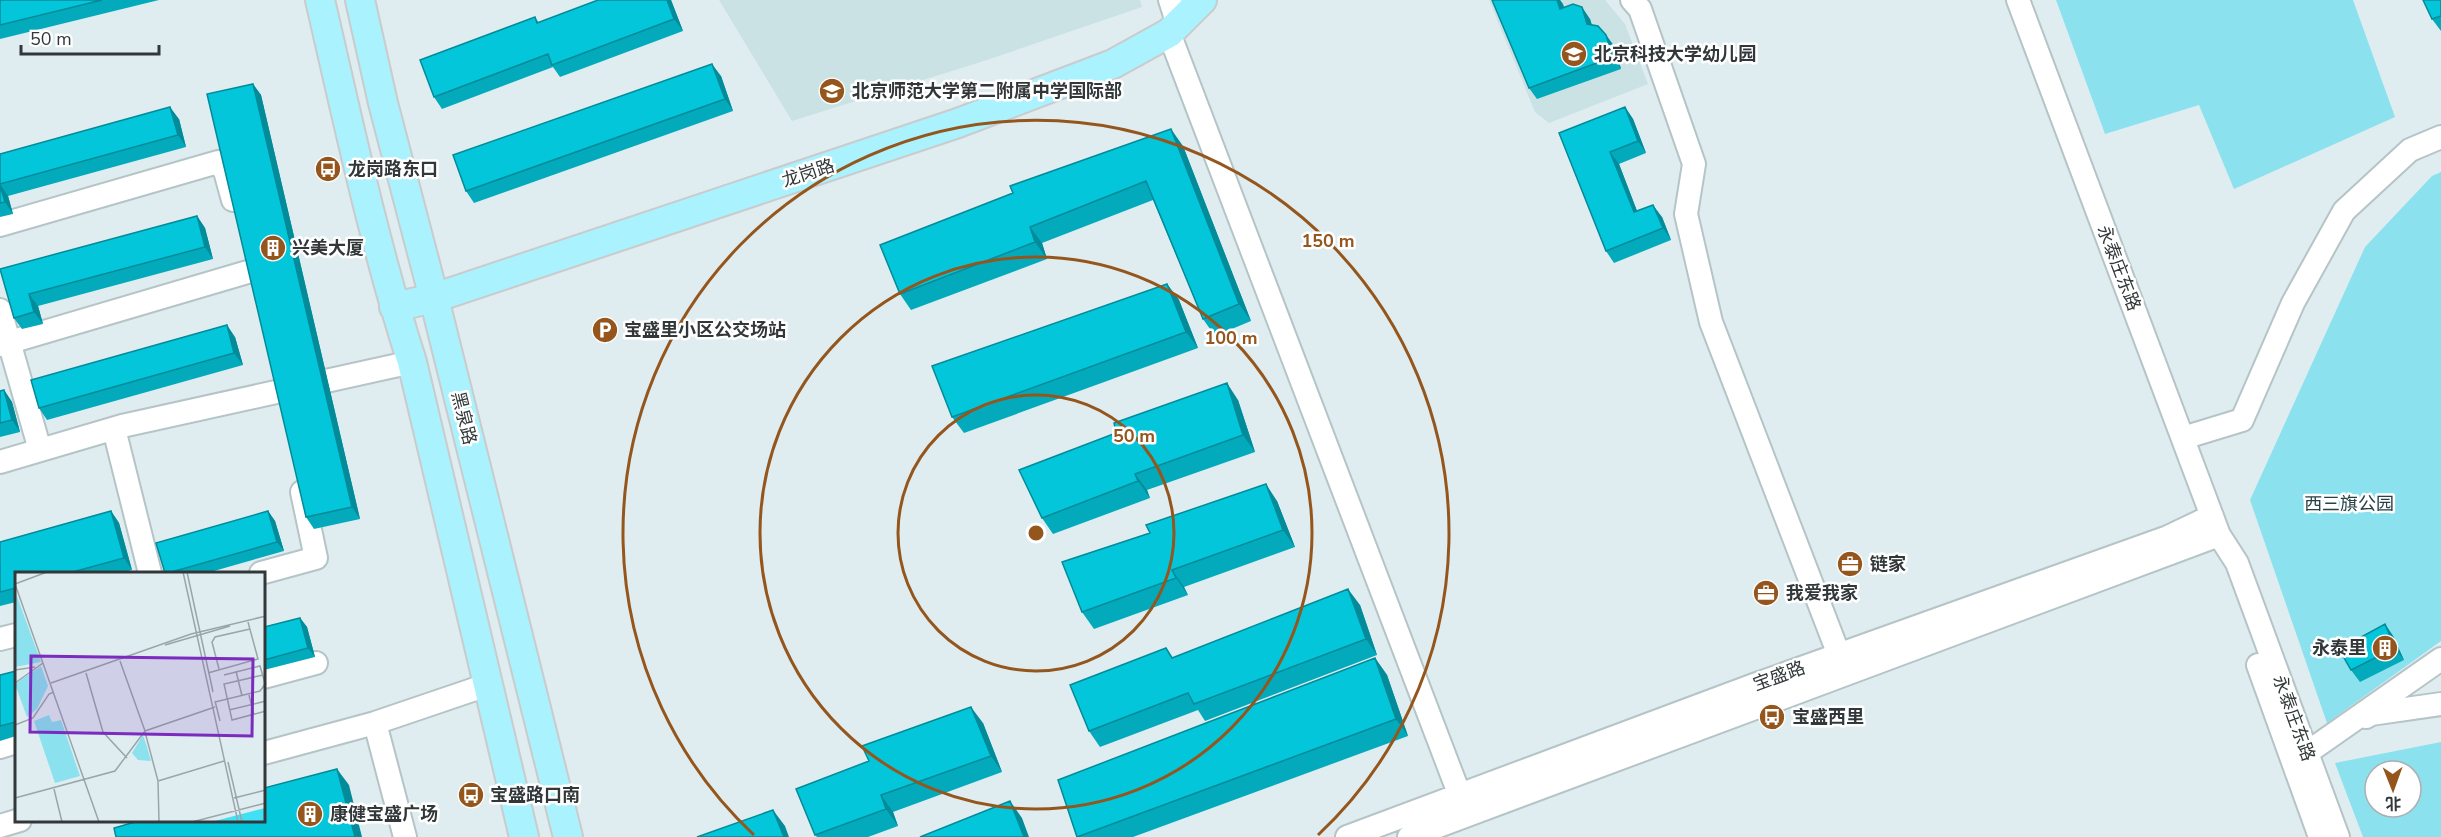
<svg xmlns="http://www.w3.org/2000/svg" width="2441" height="837" viewBox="0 0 2441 837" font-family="'Nunito Sans','Noto Sans SC',sans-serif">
	<rect width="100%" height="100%" fill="#dfedf0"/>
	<path fill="#cae2e4" d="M719 0H1140L1142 7 987 60 792 121Z
		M1489 0H1605L1625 24 1648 84 1549 123 1535 112Z"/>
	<path fill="#8be1ee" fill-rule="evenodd" d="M2056 0H2353L2395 117 2234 189 2199 105 2105 134Z
		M2441 172V641L2327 723 2250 500 2365 247 2432 176Z
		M2441 742V837H2363L2335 763ZM2375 771H2411V807H2375Z"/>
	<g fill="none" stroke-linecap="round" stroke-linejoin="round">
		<g stroke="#b5c4c6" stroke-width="26">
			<path id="minor" d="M1170 0 1178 25
				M1632 0 1640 9 1694 164 1686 214 1711 322 1839 655
				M2018 0 2219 535 2237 563 2338 837
				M1169 33 1460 796
				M0 225 218 162 225 171 233 200
				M0 310 40 450
				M0 345 251 271
				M114 429 150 573
				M2183 438 2242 420 2293 303 2344 211 2410 150 2441 137
				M0 462 122 426 412 362
				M261 573 316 558 302 492
				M0 639 16 635
				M2258 665 2320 837
				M264 677 316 663
				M2366 717 2371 714 2441 704
				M375 723 405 837
				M0 747 16 742
				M264 753 375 723 487 685
				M2301 757 2441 659
				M0 826 20 820
				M1347 837 1754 685 2168 537 2212 516
				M1409 837 2219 535"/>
		</g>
		<g stroke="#cacbcc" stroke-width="32">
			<path id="major" d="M320 0C348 121 374 244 412 362L524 837
				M360 0 383 103 434 298 568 837
				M394 307 434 298 958 123 1113 64 1169 33 1202 0"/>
		</g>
		<use href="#minor" stroke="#fff" stroke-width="22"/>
		<use href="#major" stroke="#aaf2fd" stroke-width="28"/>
	</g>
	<path fill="#03aabb" d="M0 0H159L0 39Z
		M671 0 683 31 560 77 553 67 442 109 434 97 535 17 539 23Z
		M1492 0H1560L1564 8 1590 19 1592 25 1606 35 1614 46 1621 69 1537 99 1529 88Z
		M2441 0V31L2432 19Z
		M721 76 733 111 474 203 466 191Z
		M253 84 261 95 360 519 314 529 306 517Z
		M1625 107 1633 119 1646 153 1619 164 1637 211 1662 217 1671 240 1614 263 1606 251 1559 133Z
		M179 119 186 147 8 196 13 214 0 217V154Z
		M1183 146 1251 321 1215 336 1203 319 1153 200 1042 243 1047 259 911 310 900 294 1013 193Z
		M197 216 205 228 213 259 38 306 43 324 22 329 14 318 0 269Z
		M1167 284 1179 300 1198 348 964 433 952 417Z
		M235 337 243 365 47 420 39 408Z
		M4 390 12 402 20 432 0 437V391Z
		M1238 400 1255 452 1147 490 1150 498 1053 534 1042 518Z
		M1277 501 1295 547 1184 587 1188 595 1094 629 1082 612Z
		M111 511 119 523 132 570 121 573H16V602L0 606V542Z
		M268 511 275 521 284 551 207 573H165Z
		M1360 605 1377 655 1205 721 1198 710 1100 747 1089 731 1166 648 1173 658Z
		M300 618 307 627 315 657 264 670V627Z
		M2385 624 2393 636 2404 660 2360 682 2351 670Z
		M1375 658 1387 675 1408 736 1133 837H1077Z
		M16 671V736L0 741V675Z
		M983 723 1002 772 893 812 898 826 868 837H817L815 835Z"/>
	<path fill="#038b99" d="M667 0H671L683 31 674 19Z
		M1557 0H1560L1563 4 1569 21 1560 9Z
		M1582 7 1590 19 1595 36 1587 24Z
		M1606 35 1614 46 1621 69 1613 57Z
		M712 64 721 76 733 111 725 99Z
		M253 84 261 95 360 519 352 507Z
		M170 107 179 119 186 147 178 135Z
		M1625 107 1633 119 1646 153 1638 141Z
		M1171 129 1183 146 1251 321 1239 304Z
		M1610 152 1619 164 1642 224 1634 212Z
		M0 184 8 196 13 214 5 202Z
		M1653 205 1662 217 1671 240 1663 228Z
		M197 216 205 228 213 259 205 247Z
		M1030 227 1042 243 1047 259 1035 242Z
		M1167 284 1179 300 1198 348 1186 332Z
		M29 294 38 306 43 324 34 312Z
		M227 325 235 337 243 365 234 353Z
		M1227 383 1238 400 1255 452 1243 435Z
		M4 390 12 402 20 432 12 420Z
		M1135 474 1147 490 1150 498 1138 481Z
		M1266 484 1277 501 1295 547 1283 530Z
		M111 511 119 523 132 570 124 558Z
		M268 511 275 521 284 551 277 542Z
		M1172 570 1184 587 1188 595 1176 578Z
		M1348 589 1360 605 1377 655 1366 639Z
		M300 618 307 627 315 657 308 648Z
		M2385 624 2393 636 2404 660 2395 648Z
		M1375 658 1387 675 1408 736 1396 719Z
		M971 707 983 723 1002 772 991 756Z
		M337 769 349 785 362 837H355Z
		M881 795 893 812 898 826 886 809Z
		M1010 801 1022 818 1029 837H1024Z
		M773 810 785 826 789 837H784Z"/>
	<path fill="#04c6da" stroke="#038b99" stroke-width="1.5" d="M0 0H102L0 25Z
		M598 0H667L674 19 552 65 548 54 434 97 420 60 535 17 537 23Z
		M1492 0H1557L1560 9 1573 4 1582 7 1587 24 1598 26 1606 35 1613 57 1529 88Z
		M2423 0H2441V16L2432 19Z
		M712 64 725 99 466 191 453 155Z
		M253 84 352 507 306 517 207 94Z
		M170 107 178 135 0 184V154Z
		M1625 107 1638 141 1610 152 1634 212 1653 205 1663 228 1606 251 1559 133Z
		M1171 129 1239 304 1203 319 1146 181 1030 227 1035 242 900 294 880 245 1013 193 1010 186Z
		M0 185 5 202 0 203Z
		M197 216 205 247 29 294 34 312 14 318 0 269Z
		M1167 284 1186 332 952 417 932 366Z
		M227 325 234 353 39 408 31 380Z
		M1227 383 1243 435 1135 474 1138 481 1042 518 1019 470 1116 433 1114 423Z
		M4 390 12 420 0 423V391Z
		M1266 484 1283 530 1172 570 1176 578 1082 612 1062 562 1150 533 1146 525Z
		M111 511 124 558 69 573H16V588L0 592V542Z
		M268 511 277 542 168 573H165L156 543Z
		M1348 589 1366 639 1194 704 1188 693 1089 731 1070 685 1166 648 1172 658Z
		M300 618 308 648 264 660V627Z
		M2385 624 2395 648 2351 670 2339 649Z
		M1375 658 1396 719 1077 837 1058 780Z
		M16 671V722L0 726V675Z
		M971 707 991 756 881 795 886 809 815 835 796 789 869 761 862 746Z
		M337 769 355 837H116L114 828 142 820H264V788Z
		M1010 801 1024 837H920Z
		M773 810 784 837H697Z"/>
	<g fill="none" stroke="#95561d" stroke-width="3">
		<circle cx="1036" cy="533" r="138"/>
		<circle cx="1036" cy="533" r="276"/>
		<path d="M754 835A413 413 0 1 1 1318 835"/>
	</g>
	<defs>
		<g id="school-disc" transform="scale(1.35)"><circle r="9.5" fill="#95561d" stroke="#fff"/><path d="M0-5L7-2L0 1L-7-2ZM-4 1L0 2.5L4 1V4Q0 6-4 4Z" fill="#fff"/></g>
		<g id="bus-disc" transform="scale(1.35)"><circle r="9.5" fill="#95561d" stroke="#fff"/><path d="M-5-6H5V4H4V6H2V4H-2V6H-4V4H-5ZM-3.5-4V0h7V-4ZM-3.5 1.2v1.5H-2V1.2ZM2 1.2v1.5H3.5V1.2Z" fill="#fff"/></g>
		<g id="building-disc" transform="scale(1.35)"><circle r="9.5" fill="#95561d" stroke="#fff"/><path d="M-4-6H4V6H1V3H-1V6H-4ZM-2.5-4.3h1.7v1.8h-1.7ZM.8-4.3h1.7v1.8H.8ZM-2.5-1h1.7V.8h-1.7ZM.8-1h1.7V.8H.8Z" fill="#fff"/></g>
		<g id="parking-disc" transform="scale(1.35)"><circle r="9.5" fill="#95561d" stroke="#fff"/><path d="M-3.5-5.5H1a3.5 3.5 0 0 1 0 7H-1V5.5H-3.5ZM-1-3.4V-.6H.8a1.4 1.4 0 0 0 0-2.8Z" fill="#fff"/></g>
		<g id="office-disc" transform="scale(1.35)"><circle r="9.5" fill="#95561d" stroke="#fff"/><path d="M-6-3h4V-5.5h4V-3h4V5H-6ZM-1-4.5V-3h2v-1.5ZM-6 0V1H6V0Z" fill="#fff"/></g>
	</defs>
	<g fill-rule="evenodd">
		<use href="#school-disc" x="1574" y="54"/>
		<use href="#school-disc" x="832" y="91"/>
		<use href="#bus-disc" x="328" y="169"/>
		<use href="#building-disc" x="273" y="248"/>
		<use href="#parking-disc" x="605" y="330"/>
		<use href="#office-disc" x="1850" y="564"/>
		<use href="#office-disc" x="1766" y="593"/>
		<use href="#building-disc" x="2385" y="648"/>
		<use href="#bus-disc" x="1772" y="717"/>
		<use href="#bus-disc" x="471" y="795"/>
		<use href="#building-disc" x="310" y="814"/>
	</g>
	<g text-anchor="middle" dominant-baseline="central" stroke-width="5" stroke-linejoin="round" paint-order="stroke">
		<g font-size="18" font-weight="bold" fill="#323839" stroke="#fff" text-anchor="start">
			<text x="1594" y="54">北京科技大学幼儿园</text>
			<text x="852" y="91">北京师范大学第二附属中学国际部</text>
			<text x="348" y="169">龙岗路东口</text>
			<text x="292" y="248">兴美大厦</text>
			<text x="624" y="330">宝盛里小区公交场站</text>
			<text x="1870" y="564">链家</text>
			<text x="1786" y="593">我爱我家</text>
			<text x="2366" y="648" text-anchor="end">永泰里</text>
			<text x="1792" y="717">宝盛西里</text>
			<text x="490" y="795">宝盛路口南</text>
			<text x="330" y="814">康健宝盛广场</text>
		</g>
		<g font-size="18" fill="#323839" stroke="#fff">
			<text transform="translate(808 173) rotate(-18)">龙岗路</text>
			<text transform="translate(2119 268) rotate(69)">永泰庄东路</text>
			<text transform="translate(464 418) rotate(76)">黑泉路</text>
			<text transform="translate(1779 676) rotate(-20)">宝盛路</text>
			<text transform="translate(2294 718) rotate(70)">永泰庄东路</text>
		</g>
		<g font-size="18" fill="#274145" stroke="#fff">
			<text x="2349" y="504">西三旗公园</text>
		</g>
	</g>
	<g transform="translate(15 572)">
		<rect width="250" height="250" fill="#dfedf0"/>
		<path d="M0 19 26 90 0 95ZM26 94 33 114 22 137 12 145 0 112ZM34 143 37 150 46 148 65 204 40 211 19 149ZM128 163 132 175 136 189 123 188 117 181Z" fill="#8be1ee"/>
		<path d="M250 236V250H196Z" fill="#42e0f5"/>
		<path fill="none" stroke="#9aa5a7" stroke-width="1.5" d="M168 0 223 250M172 0 198 120M0 12 84 250M0 12 32 0M150 73 215 54M105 89 130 159M204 97 197 70 200 65 235 57M0 98 20 95M221 99 227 124M71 101 88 160 112 186M193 101 243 87 233 50M209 103 245 94 250 111M248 103 209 112 217 148 251 139M0 111 28 91M36 111 176 62 251 44M234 123 239 143M200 129 205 149M200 130 245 119 251 111M214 138 251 129M0 153 18 146 34 122 39 120M130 160 143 209 209 189M213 190 227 250M143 209 144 250M39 217 47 250M0 226 100 199 130 159 200 135M219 226 251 218M177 250 251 231"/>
		<path fill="#7b2cbf" fill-opacity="0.15" stroke="#7b2cbf" stroke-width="3" d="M16 84 238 87 237 164 15 160Z"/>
		<rect width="250" height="250" fill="none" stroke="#323839" stroke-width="3"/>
	</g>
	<circle cx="1036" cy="533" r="9" fill="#95561d" stroke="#fff" stroke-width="3"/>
	<g font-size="18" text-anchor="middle" font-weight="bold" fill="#95561d" stroke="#fff" stroke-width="5" stroke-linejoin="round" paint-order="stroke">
		<text x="1328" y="247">150 m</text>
		<text x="1231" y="344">100 m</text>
		<text x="1134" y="442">50 m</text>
	</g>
	<g transform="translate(2393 789) rotate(179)"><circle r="28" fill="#ffffff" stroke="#adafb0" stroke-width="1.5"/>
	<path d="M0-4.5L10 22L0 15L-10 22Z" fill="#95561d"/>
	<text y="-9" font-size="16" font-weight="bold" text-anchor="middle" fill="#323839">北</text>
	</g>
	<path d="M21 45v9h138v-9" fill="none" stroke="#323839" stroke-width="3"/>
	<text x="30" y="45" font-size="18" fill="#323839" stroke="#ffffff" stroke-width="4.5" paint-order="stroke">50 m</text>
</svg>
